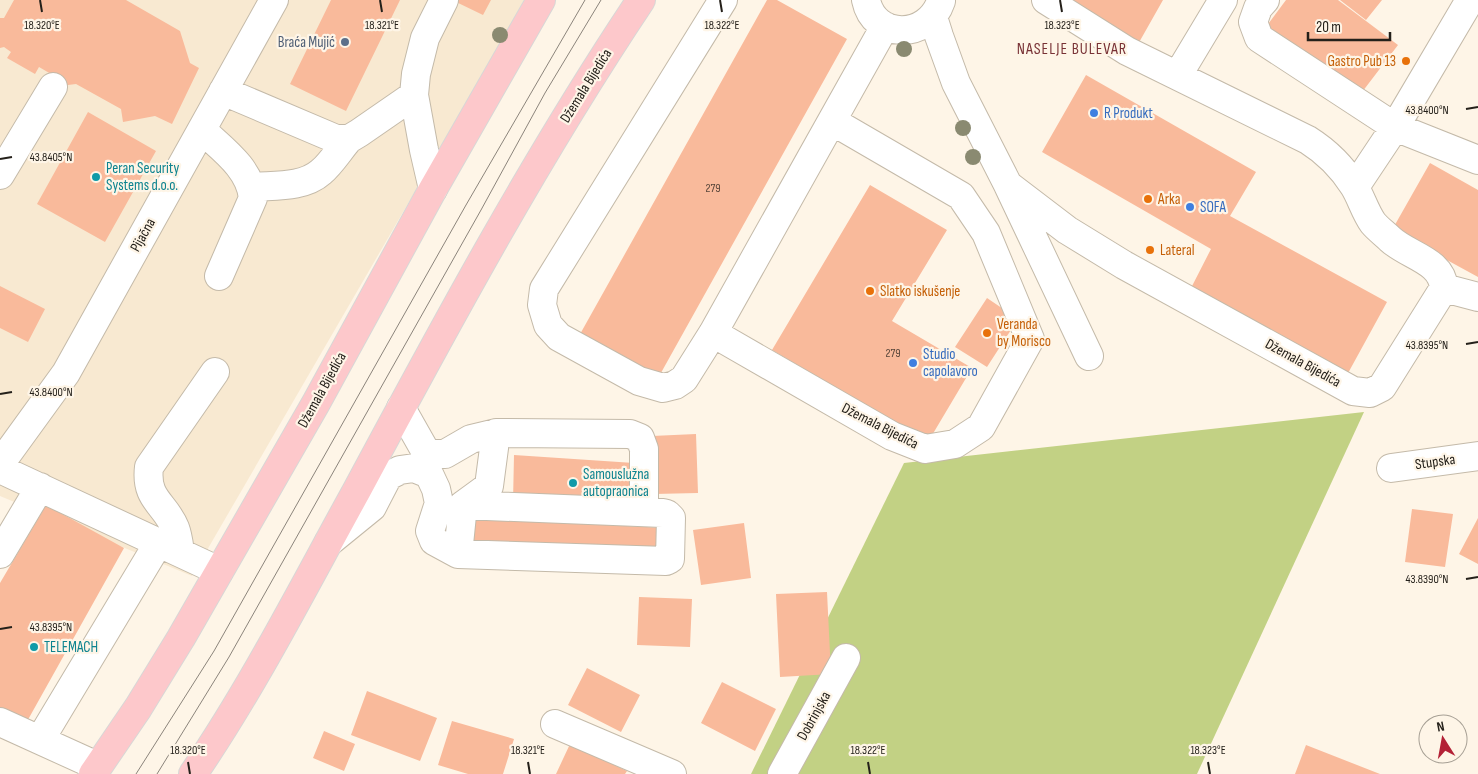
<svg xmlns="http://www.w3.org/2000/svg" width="1478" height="774" viewBox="0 0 1478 774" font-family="'Sofia Sans Condensed',sans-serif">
	<rect width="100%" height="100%" fill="#fef5e7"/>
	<path fill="#f8e9d1" d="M0 0H524L493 57 192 576 0 496Z"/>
	<path fill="#c2d184" d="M1364 412 1197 774H751L904 463Z"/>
	<path fill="#f9ba9b" d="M14 0H126L180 31 190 63 199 68 172 124 155 116 123 122 121 109 76 84 60 86 58 78 39 67 35 74 7 58 11 52 4 47 0 48V18H4Z
		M331 0H400L346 111 290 84Z
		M452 0H491L483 15Z
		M767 0H777L847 39 657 380 579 336Z
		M1058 0H1163L1137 46Z
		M1286 0H1338L1398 45 1356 100 1263 31Z
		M1340 0H1382L1366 20Z
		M1086 75 1256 172 1230 216 1387 302 1347 375 1190 290 1211 249 1042 152Z
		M88 112 156 151 105 242 37 204Z
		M1430 163 1478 190V277L1392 230Z
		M870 185 947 230 892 321 972 368 928 442 772 350Z
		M0 286 45 309 28 342 0 328Z
		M987 298 1018 319 987 367 955 347Z
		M696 434 698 493 654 494 652 436Z
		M514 455 634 463 631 510 513 502Z
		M46 505 124 548 25 725 0 710V583Z
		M1412 509 1453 514 1445 567 1405 562Z
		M470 518 666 528 665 555 469 546Z
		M1478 518V564L1459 554Z
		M744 523 751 578 701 585 693 530Z
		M827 592 831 674 780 677 776 594Z
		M639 597 692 599 690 647 637 645Z
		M587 668 640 695 621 732 568 705Z
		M722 682 776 709 755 751 701 723Z
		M367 691 437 718 420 761 351 735Z
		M452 721 514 739 503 774H468L438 765Z
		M324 731 355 744 344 771 313 758Z
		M570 744 627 771 625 774H556Z
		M1306 745 1380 774H1295Z"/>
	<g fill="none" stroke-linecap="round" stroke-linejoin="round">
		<g stroke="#c4baa9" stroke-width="30">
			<path id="minor" d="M723 0 544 289 542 305 548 325 559 337 639 381 663 388 675 385 684 379 713 333 885 26
				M866 0C874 40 928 40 941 1
				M1265 0 1258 8 1253 22 1259 38 1395 127 1478 160
				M933 17 939 36 956 83 1008 185 1089 356
				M1178 75 1223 0
				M223 91 336 139H349L359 133 414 95
				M202 130C222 149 250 168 253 198L219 276
				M0 175 53 87
				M1008 185 1067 230 1124 265 1353 391 1370 393 1382 387 1444 288C1442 260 1408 256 1390 239 1385 234 1378 229 1373 223 1365 212 1361 197 1354 186 1342 167 1327 152 1308 140L1127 51 1046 0
				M252 187C274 185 303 188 321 172 331 164 340 149 349 139
				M1355 187 1395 127 1470 0
				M433 189 424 150 414 95 416 74 425 38 444 0
				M1444 288 1478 297
				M713 333 892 436 925 449 955 444 981 427 1030 339 986 233 961 196 832 121
				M401 408 427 454H445L471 439 496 433
				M0 464 66 373 274 0
				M1391 468 1478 456
				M0 469 219 571
				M463 505 489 486 496 433 630 434 640 438 644 449V512
				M329 542 372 507 388 476 400 470 414 468 429 474 436 489 439 503 430 531 434 541 458 554 666 561 670 559 671 518 667 514 663 513 463 505 458 554
				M180 552C179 545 178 536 175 528 165 503 145 500 149 467L215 372
				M0 554 40 487
				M0 722 97 766
				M555 724 672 774
				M40 740 159 542
				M782 774 846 658"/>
		</g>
		<g stroke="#d8d7d6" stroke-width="30">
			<path id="major" d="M93 774 138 708 181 638 316 403 433 189 541 0
				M193 774C254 685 305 584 357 490 446 324 536 157 641 0"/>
		</g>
		<use href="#minor" stroke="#fff" stroke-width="28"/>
		<use href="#major" stroke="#fdc8cb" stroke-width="28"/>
		<path stroke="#8b847b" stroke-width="1" d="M136 774 214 651 466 205 585 0
			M157 774 229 657 481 210 545 93 601 0"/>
	</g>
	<g fill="#8a8a71">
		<circle cx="500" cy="35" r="8"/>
		<circle cx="904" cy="49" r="8"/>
		<circle cx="963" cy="128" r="8"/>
		<circle cx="973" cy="157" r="8"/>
	</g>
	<path fill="none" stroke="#24201a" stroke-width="2" d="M40 0 42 12M380 0 382 12M720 0 722 12M1060 0 1062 12M1466 109 1478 107M0 159 12 157M1466 344 1478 342M0 394 12 392M1466 579 1478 577M0 629 12 627M188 762 190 774M528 762 530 774M868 762 870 774M1208 762 1210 774"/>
	<circle fill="#5c6f8a" stroke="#fef5e7" stroke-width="2" cx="345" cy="42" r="5"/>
	<g fill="#e8710a" stroke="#fef5e7" stroke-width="2">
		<circle cx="1406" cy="61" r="5"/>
		<circle cx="1148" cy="199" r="5"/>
		<circle cx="1150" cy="250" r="5"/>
		<circle cx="870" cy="291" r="5"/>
		<circle cx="987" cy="333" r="5"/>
	</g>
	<g fill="#3f7fe0" stroke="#fef5e7" stroke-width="2">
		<circle cx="1094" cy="113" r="5"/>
		<circle cx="1190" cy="207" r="5"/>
		<circle cx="913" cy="363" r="5"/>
	</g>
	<g fill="#0f9aa8" stroke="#fef5e7" stroke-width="2">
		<circle cx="96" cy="177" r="5"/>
		<circle cx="573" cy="483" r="5"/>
		<circle cx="34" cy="647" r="5"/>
	</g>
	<g text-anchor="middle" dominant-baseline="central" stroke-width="4.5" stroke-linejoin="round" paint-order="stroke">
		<g font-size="12" fill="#59463a">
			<text x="713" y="188">279</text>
			<text x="893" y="353">279</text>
		</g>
		<g font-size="15" fill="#4e5e75" stroke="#fef5e7" text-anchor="end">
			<text x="335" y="42">Braća Mujić</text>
		</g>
		<g font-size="15" fill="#c56008" stroke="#fef5e7" text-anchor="start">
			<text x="1396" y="61" text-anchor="end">Gastro Pub 13</text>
			<text x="1158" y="199">Arka</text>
			<text x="1160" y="250">Lateral</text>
			<text x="880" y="291">Slatko iskušenje</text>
			<text x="997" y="324">Veranda<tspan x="997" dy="17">by Morisco</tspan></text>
		</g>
		<g font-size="15" fill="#24201a" stroke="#fef5e7">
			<text transform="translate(586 86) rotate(-58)">Džemala Bijedića</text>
			<text transform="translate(143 235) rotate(-61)">Pijačna</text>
			<text transform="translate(1303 363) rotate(29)">Džemala Bijedića</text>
			<text transform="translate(322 390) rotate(-61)">Džemala Bijedića</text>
			<text transform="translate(880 426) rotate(27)">Džemala Bijedića</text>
			<text transform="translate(1435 462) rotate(-8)">Stupska</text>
			<text transform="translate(814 716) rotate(-61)">Dobrinjska</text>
		</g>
		<g font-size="15" fill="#366cbe" stroke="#fef5e7" text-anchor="start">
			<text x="1104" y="113">R Produkt</text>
			<text x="1200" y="207">SOFA</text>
			<text x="923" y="354">Studio<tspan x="923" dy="17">capolavoro</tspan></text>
		</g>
		<g font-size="15" fill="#0d838f" stroke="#fef5e7" text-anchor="start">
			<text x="106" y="168">Peran Security<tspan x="106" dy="17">Systems d.o.o.</tspan></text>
			<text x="583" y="474">Samouslužna<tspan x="583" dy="17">autopraonica</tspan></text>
			<text x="44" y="647">TELEMACH</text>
		</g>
		<g font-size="16" letter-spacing="1" fill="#783135" stroke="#fef5e7">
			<text x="1072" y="49">NASELJE BULEVAR</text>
		</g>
	</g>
	<g font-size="12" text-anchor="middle" fill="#24201a" stroke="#fef5e7" stroke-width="4.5" stroke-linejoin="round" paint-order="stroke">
		<text x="42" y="29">18.320°E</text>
		<text x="382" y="29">18.321°E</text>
		<text x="722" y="29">18.322°E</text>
		<text x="1062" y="29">18.323°E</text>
		<text x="1427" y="114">43.8400°N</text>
		<text x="51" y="161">43.8405°N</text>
		<text x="1427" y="349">43.8395°N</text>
		<text x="51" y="396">43.8400°N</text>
		<text x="1427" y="583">43.8390°N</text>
		<text x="51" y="631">43.8395°N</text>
		<text x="188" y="754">18.320°E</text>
		<text x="528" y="754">18.321°E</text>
		<text x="868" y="754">18.322°E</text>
		<text x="1208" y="754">18.323°E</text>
	</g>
	<g transform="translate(1443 739) rotate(349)"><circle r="24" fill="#fef5e7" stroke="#a7a095"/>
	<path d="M0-4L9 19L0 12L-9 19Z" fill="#b32136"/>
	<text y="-8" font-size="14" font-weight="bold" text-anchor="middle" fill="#24201a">N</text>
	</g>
	<path d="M1308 32v8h82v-8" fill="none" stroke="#24201a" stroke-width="2.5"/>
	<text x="1316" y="32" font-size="15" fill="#24201a" stroke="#fef5e7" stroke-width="4" paint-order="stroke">20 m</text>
</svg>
